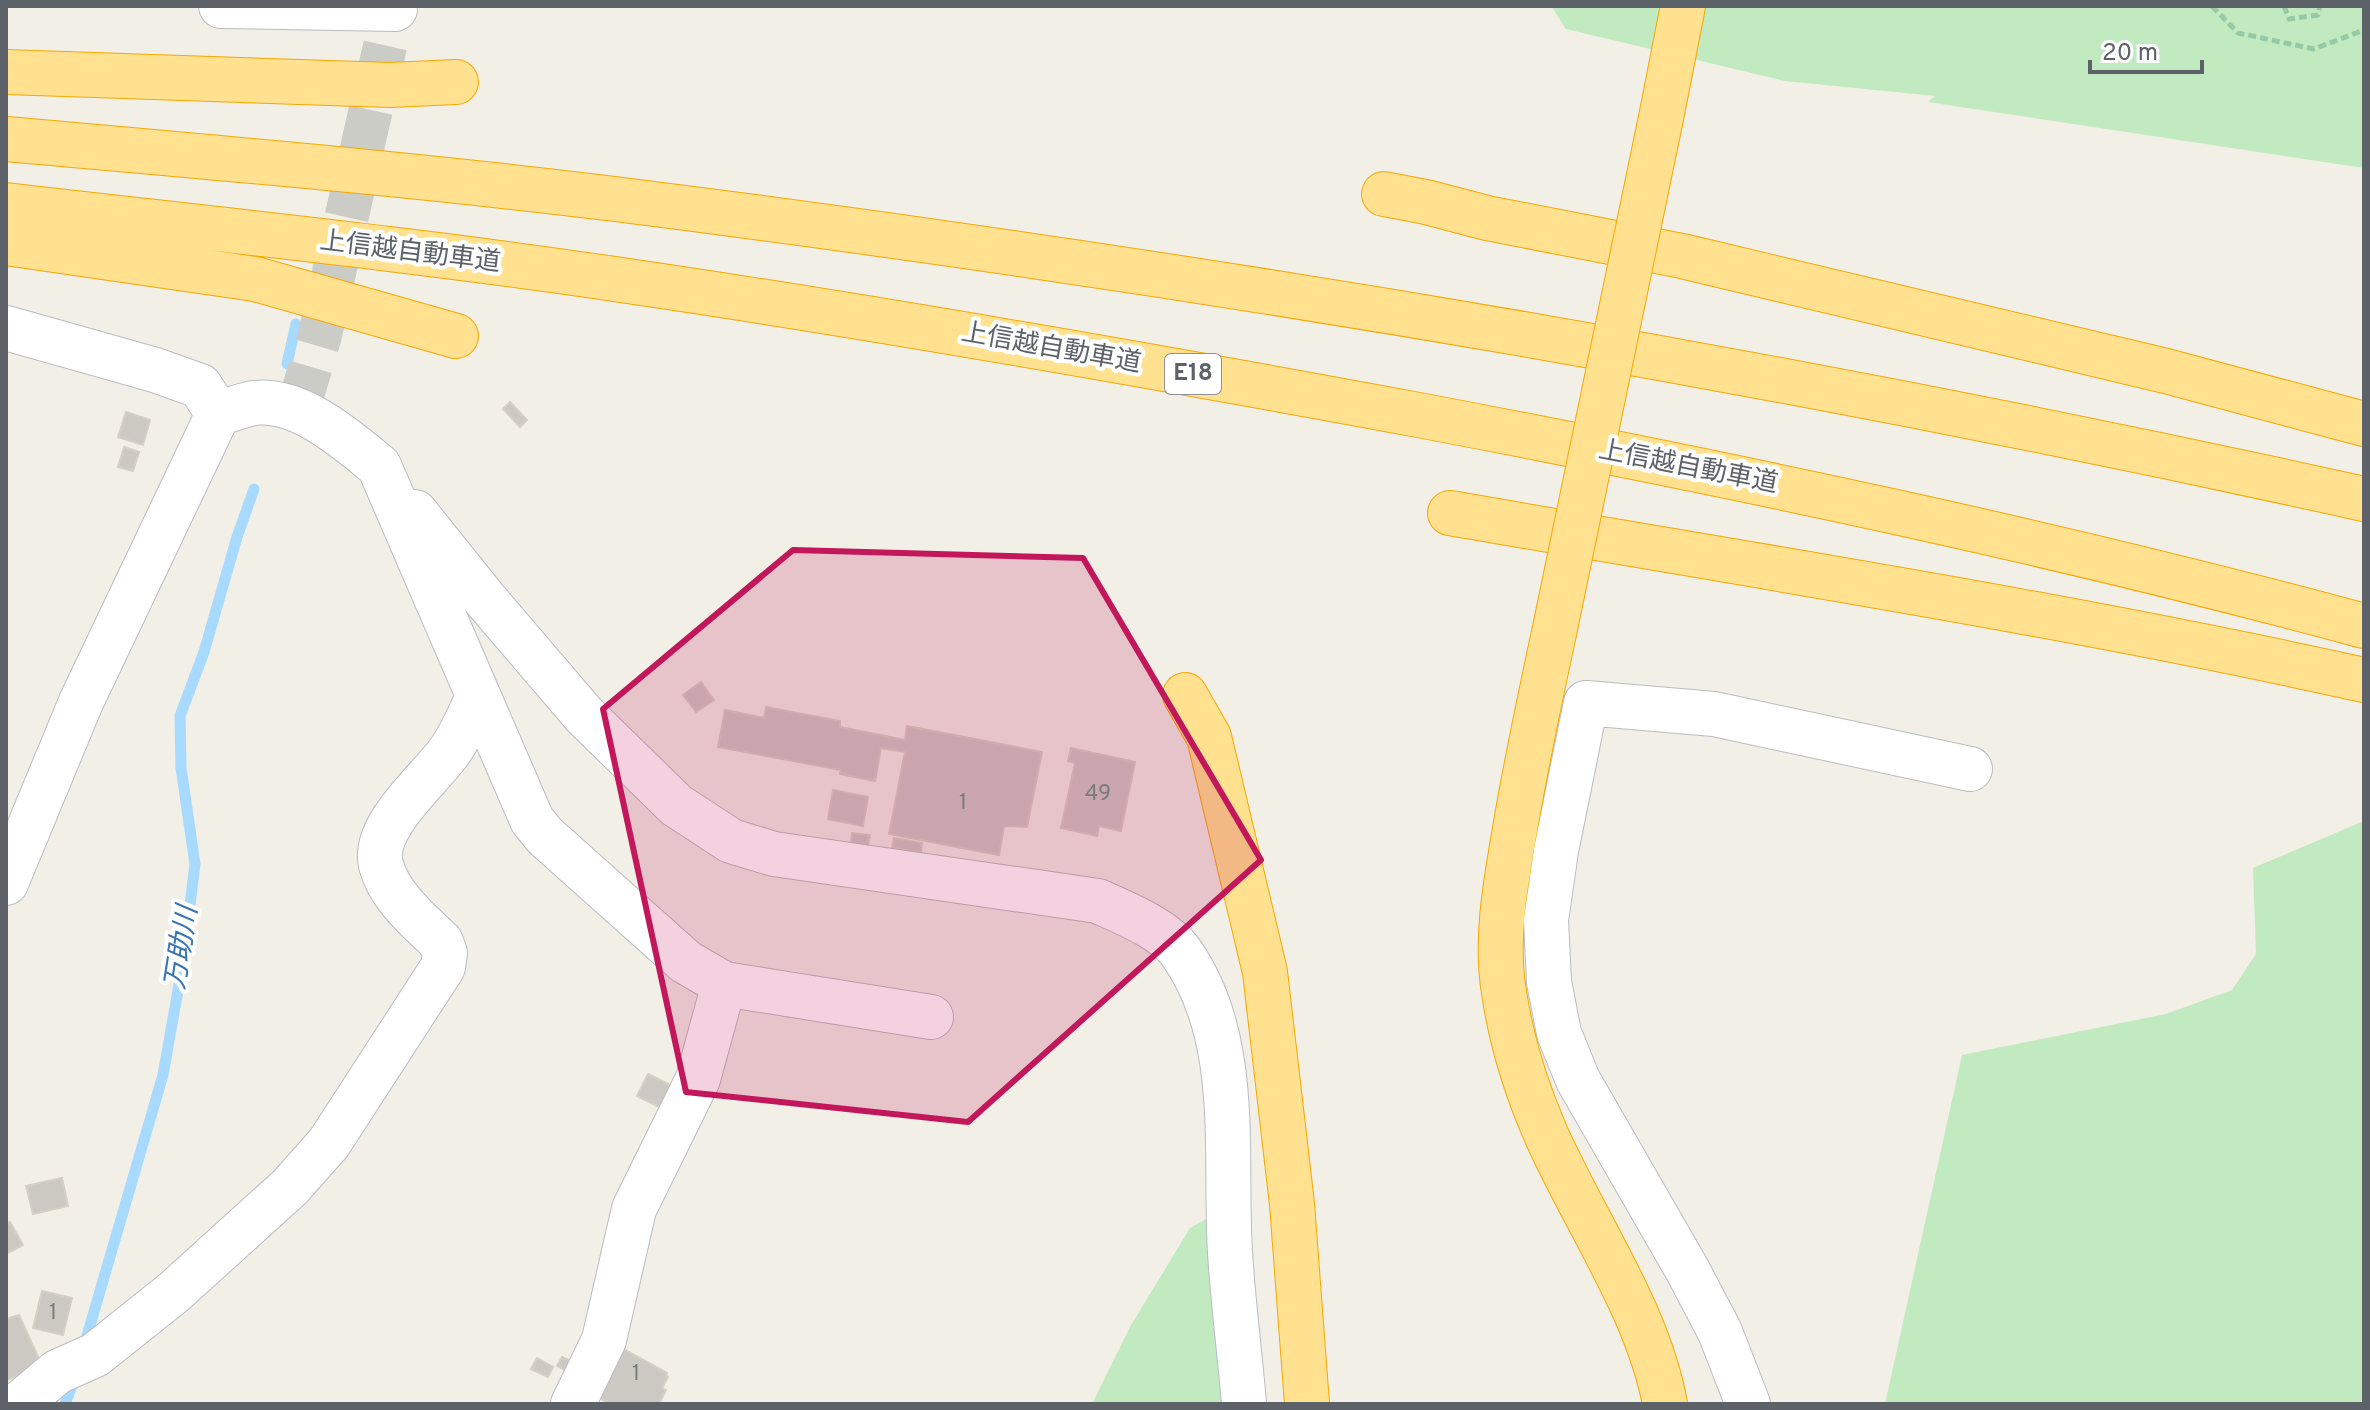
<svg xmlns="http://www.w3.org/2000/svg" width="2370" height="1410" viewBox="0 0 2370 1410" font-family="Overpass,'Noto Sans JP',sans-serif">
	<rect width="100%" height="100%" fill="#f1efe6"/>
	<path fill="#c1eac1" d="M1551 6H2364V168L1928 102 1935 96 1785 81 1566 29Z
		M2364 821V1404H1885L1962 1055 2166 1014 2232 990 2256 954 2253 868Z
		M1206 1219 1226 1404H1092L1130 1327 1190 1228Z"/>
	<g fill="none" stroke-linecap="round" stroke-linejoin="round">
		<path stroke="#a8daff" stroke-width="11" d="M287 364 296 324
			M84 1346 163 1075 183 962 195 864 181 768 180 716 204 652 237 537 254 489
			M65 1404 75 1378"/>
	</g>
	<path fill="#ccc9c3" stroke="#d6d0c4" stroke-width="2" d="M510 402 527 420 520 427 503 409Z
		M126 412 150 420 143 445 118 437Z
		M124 447 139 452 133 471 118 467Z
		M701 682 714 700 696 712 683 695Z
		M766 707 840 721V727L905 740 907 726 1042 752 1027 827 1004 826 999 855 889 834 905 752 881 748 875 781 840 774 841 770 718 747 725 710 764 718Z
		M1071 748 1135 762 1121 831 1099 826 1097 836 1061 828 1075 763 1068 761Z
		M833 790 868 797 863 826 828 819Z
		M852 833 870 835 868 845 851 843Z
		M894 838 922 843 921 852 892 848Z
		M648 1074 680 1090 669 1112 637 1096Z
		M62 1178 68 1206 33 1214 26 1186Z
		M10 1222 23 1245 6 1254V1224Z
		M42 1291 72 1298 63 1335 33 1328Z
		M19 1315 39 1359H36L39 1368 6 1380V1319Z
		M620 1347 667 1373 666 1375 668 1377 662 1388 666 1390 659 1404H611L594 1395Z
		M562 1357 573 1362 569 1372 557 1366Z
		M537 1358 553 1367 548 1377 531 1369Z"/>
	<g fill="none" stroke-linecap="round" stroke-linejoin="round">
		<path stroke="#ccccc6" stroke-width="44" stroke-dasharray="44 22" stroke-linecap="butt" d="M298 409 320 335 386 42"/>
		<g stroke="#b9bcc1" stroke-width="46">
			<path id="minor" d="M221 6 395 9
				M6 328 155 370 200 386 218 414
				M415 512 484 598 584 715 676 805 731 841 774 854 1098 901C1124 913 1163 928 1180 951 1242 1037 1224 1153 1230 1252 1233 1303 1240 1354 1244 1404
				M6 883 81 702 218 414C230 410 242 405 254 403 300 398 346 439 379 466L532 820 545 836 686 962 724 984 931 1017
				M19 1404 57 1372 95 1355 173 1293 290 1187 329 1143 443 967 445 953 441 942C419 921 389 896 381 865 371 827 429 780 449 752 461 736 469 715 478 697
				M573 1404 604 1340 634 1209 698 1079 724 984
				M1748 1404 1720 1332 1688 1271 1578 1080 1559 1033 1549 982 1546 920 1556 851 1586 703 1714 714 1970 769"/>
		</g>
		<g stroke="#f7a700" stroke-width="46">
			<path id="motorway" d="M6 72 390 85 456 82
				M1661 118 1683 6
				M6 139C209 157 412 174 615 199 1202 273 1786 371 2364 499
				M1384 194 1426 202 1487 218 1682 256 2166 371 2364 424
				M6 205C213 229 421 250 628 281 894 320 1159 367 1424 416 1739 476 2054 542 2364 626
				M6 243 255 279 456 336
				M1450 513C1755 566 2062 613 2364 680
				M1554 633C1540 698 1526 763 1515 829 1506 882 1495 939 1504 992 1511 1040 1526 1088 1545 1132 1583 1219 1648 1310 1665 1404
				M1185 695 1209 737 1265 972 1292 1204 1307 1404"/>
		</g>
		<path stroke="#98c9a5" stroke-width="5" stroke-dasharray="8 4" stroke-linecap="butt" d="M2212 6 2238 33 2314 49 2364 30
			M2284 6 2289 19 2318 15 2320 6"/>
		<use href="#minor" stroke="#fff" stroke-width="44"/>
		<use href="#motorway" stroke="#ffe18f" stroke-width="44"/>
		<g stroke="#f7a700" stroke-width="46" stroke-linecap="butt">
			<path id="motorway-bridge" d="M1554 633 1661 118"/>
		</g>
		<use href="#motorway-bridge" stroke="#ffe18f" stroke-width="44"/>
	</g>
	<path fill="#c2185b" fill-opacity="0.2" stroke="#c2185b" stroke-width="6" stroke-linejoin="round" d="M793 550 1083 558 1261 860 968 1122 686 1092 603 709Z"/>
	<g text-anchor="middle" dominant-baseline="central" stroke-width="8" stroke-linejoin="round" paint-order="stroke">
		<g font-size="22" fill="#797c7f">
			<text x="1098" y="794">49</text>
			<text x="963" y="803">1</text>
			<text x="53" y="1313">1</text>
			<text x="636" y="1374">1</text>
		</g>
		<rect fill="#fff" stroke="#8e9195" stroke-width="2" x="1165" y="354" width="56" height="40" rx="6"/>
		<g font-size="24" font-weight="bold" fill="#5d6268">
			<text x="1193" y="374">E18</text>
		</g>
		<g font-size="26" fill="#5d6268" stroke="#fff">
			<text transform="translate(410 253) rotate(7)">上信越自動車道</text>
			<text transform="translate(1051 349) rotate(10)">上信越自動車道</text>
			<text transform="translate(1688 468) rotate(11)">上信越自動車道</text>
		</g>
		<g font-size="28" font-style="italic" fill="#3874b2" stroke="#fff">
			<text transform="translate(183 948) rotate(-81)">万助川</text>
		</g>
	</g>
	<rect width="2370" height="1410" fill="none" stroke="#5d6268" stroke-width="16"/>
	<path d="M2090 60v12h112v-12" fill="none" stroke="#5d6268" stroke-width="4"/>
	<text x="2102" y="60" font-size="24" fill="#5d6268" stroke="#ffffff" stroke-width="6" paint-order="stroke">20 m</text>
</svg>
